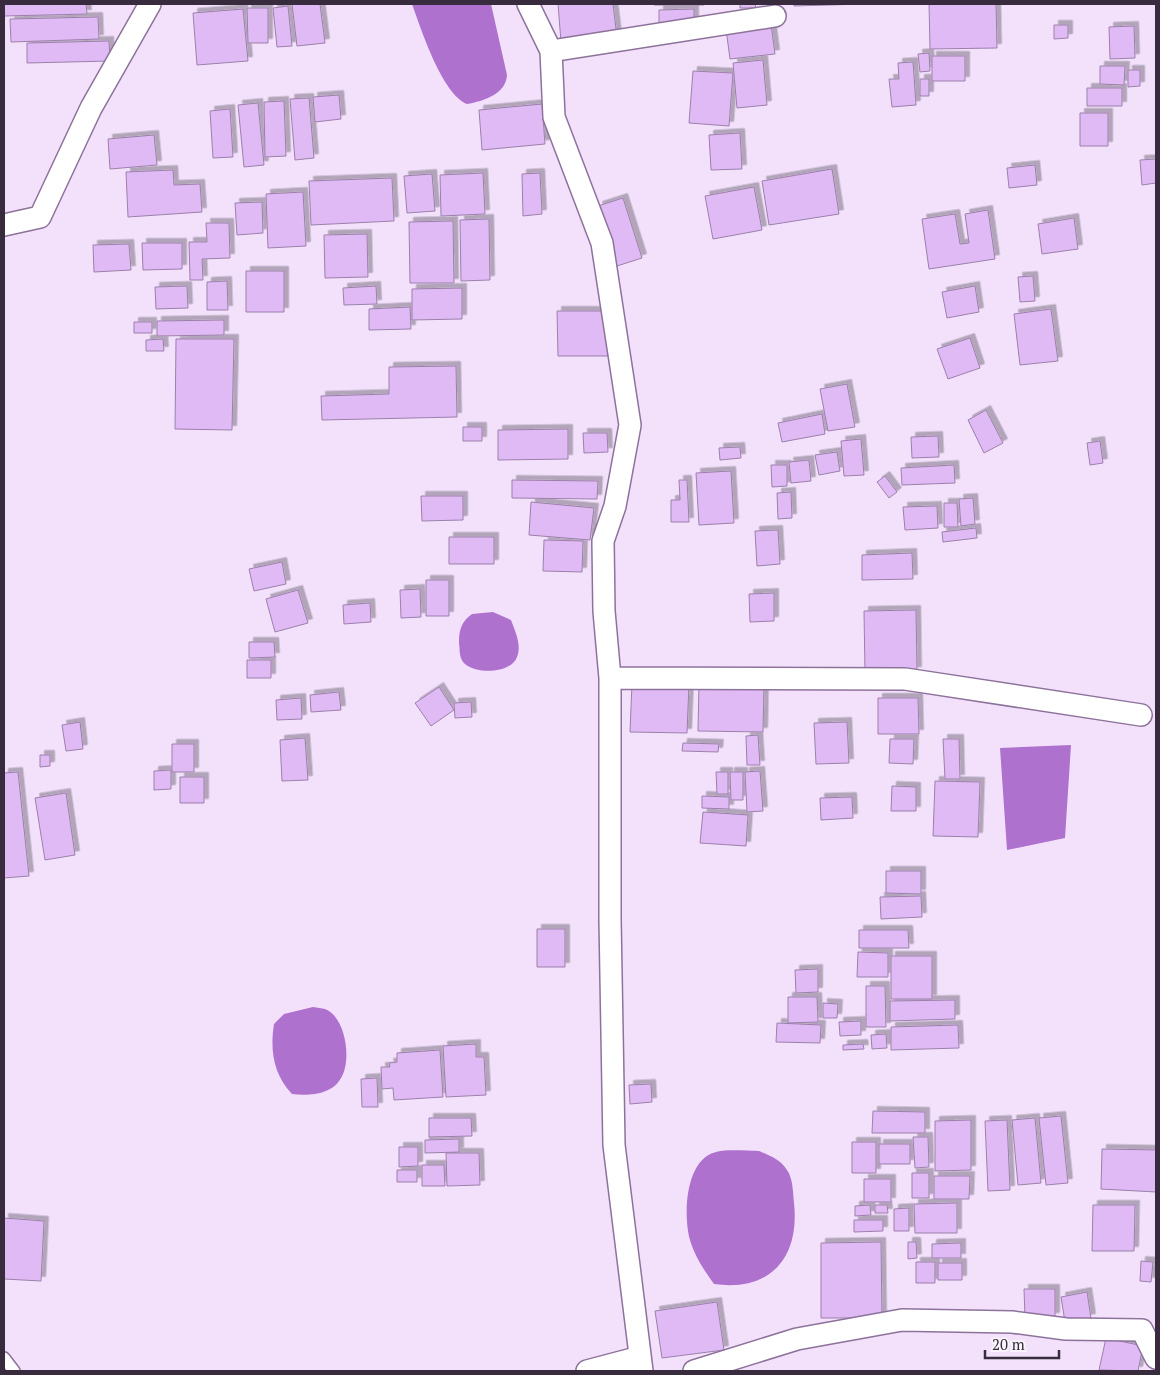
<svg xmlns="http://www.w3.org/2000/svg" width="1160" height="1375" viewBox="0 0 1160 1375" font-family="'PT Serif',serif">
	<defs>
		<filter id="shadow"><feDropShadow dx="4.5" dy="-4.5" stdDeviation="0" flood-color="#0004"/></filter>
	</defs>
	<rect width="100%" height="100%" fill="#f3e1fc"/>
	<path fill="#af71ce" d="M412 4H491L507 75C506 94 484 101 467 104 442 94 421 29 412 4Z
		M493 612 511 620C515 631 522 645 517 657 511 674 473 675 463 662 459 656 460 650 459 643 459 630 461 622 472 614Z
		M1071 745 1065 838 1007 850 1000 748Z
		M313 1007C317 1008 322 1008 325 1009 346 1017 352 1061 341 1078 332 1095 308 1096 292 1094 273 1074 270 1050 274 1024L284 1014Z
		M759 1151C770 1156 780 1159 787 1170 793 1178 793 1193 794 1203 800 1258 770 1292 714 1284 704 1270 695 1257 690 1240 683 1216 685 1159 716 1152 729 1149 746 1151 759 1151Z"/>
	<path fill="#e0baf4" stroke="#9b80aa" filter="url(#shadow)" d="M4 4H86L87 14 4 16Z
		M292 4H320L325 43 297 46Z
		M558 4H613L617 37 561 42Z
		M654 4H704V5H654Z
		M740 4H755L756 8H740Z
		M794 4H864L794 6Z
		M929 4H996L997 48 930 49Z
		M288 6 292 46 277 47 273 8Z
		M247 8H268V43H248Z
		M243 9 248 61 197 65 193 13Z
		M694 9V23L659 24V10Z
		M98 17 99 39 11 42 10 19Z
		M771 24 775 54 730 59 726 29Z
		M1054 25H1068V38L1054 39Z
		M1134 26 1135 58 1110 59 1109 27Z
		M109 41 110 61 27 63V43Z
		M929 53 930 71 920 72 918 54Z
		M932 56H965V81H932Z
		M763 60 767 105 737 108 733 63Z
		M913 62 916 105 892 107 889 79H899L898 63Z
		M1100 66H1125L1124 85 1100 84Z
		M1128 70H1140V86L1128 87Z
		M693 71 733 73 729 126 689 123Z
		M920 79H929V96H920Z
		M1087 88H1122V106H1087Z
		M339 95 341 119 315 122 313 97Z
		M309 98 314 158 295 160 290 99Z
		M284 101 286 156 265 157 264 102Z
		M258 103 264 165 244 167 238 105Z
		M542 104 545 144 482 150 479 110Z
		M230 109 233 157 213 158 210 111Z
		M1080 113H1108V146H1080Z
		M740 133 742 169 711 170 709 135Z
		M154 135 157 165 110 169 108 139Z
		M1156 159V183L1142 185 1140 160Z
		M1035 165 1037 185 1009 188 1007 168Z
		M832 169 839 214 769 225 762 181Z
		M173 170 174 185 200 184 202 212 128 217 126 172Z
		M483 173 485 214 441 216 440 175Z
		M540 173 542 214 523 216 522 174Z
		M432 174 435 211 407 213 404 176Z
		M392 178 394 221 311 225 309 181Z
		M754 187 762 230 713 239 705 196Z
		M303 192 306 246 268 248 266 194Z
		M623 198 642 258 617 266 598 206Z
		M262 202 263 233 237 235 235 203Z
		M988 210 995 259 929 269 922 219 955 214 960 244 969 243 965 214Z
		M1074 218 1078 249 1042 254 1038 224Z
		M489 219 490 280 461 281 460 220Z
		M453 221 454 283H410L409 222Z
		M206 223H229L230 258 202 259 203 280H190L189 242H207Z
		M367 234 368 277 325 278 324 235Z
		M142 243H182V269L143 270Z
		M129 244 131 270 94 272 93 245Z
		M246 271H284V312H246Z
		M1033 276 1035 301 1020 302 1018 277Z
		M227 281 228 310H207V282Z
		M187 286 188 308 156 309 155 287Z
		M376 286 377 304 344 305 343 288Z
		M975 286 979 312 947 318 942 292Z
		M462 288V319L412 320V289Z
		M410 307 411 329 369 330V309Z
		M1051 309 1058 361 1020 365 1014 314Z
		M557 311H607L608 356H558Z
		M224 320V335L157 336V321Z
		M134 322H152V333H134Z
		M970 338 980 368 948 379 937 349Z
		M163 339 164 351H146V340Z
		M176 339H234L232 430 175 429Z
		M456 366 457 417 322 420 321 396 389 394V367Z
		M847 384 855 427 828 431 820 389Z
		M986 410 1003 443 984 453 968 420Z
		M822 414 825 434 782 442 778 423Z
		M463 427H482V441H463Z
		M568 429V459L498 460V430Z
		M583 433H607L608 452 584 453Z
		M938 436 939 457 912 458 911 437Z
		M861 439 864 475 844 476 841 441Z
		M1100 441 1103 463 1090 465 1087 443Z
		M740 447 741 458 720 460 719 448Z
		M837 452 840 471 819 475 815 455Z
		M809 460 811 481 791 483 789 462Z
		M771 465H787V486L772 487Z
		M954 465 955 483 902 485 901 468Z
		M731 471 734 523 699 525 696 473Z
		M885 476 897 492 889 498 877 482Z
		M512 480 598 481 597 499 512 498Z
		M679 480H687L689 522H671V500H680Z
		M791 492 792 518 778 519 777 493Z
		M421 496H463V520L422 521Z
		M973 498 975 524 961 526 959 499Z
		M531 502 594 508 590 540 529 535Z
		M944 503H957L958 527H944Z
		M937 506 938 528 905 530 903 507Z
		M976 528 977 538 943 542 942 532Z
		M778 530 780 564 757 566 755 531Z
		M449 537H494V564H449Z
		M544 540 583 541 582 572 543 571Z
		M912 553 913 579 862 580V555Z
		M282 562 286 584 254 591 249 569Z
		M426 580H449V616H426Z
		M420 589 421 617 401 618 400 590Z
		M298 590 308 623 275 632 266 599Z
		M774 593V621L750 622 749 594Z
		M370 603 371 622 344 624 343 605Z
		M916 610 917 671 865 673 864 611Z
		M249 642H274L275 657 249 658Z
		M247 660H271V678H247Z
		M632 683 689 684 687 733 630 732Z
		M699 683 764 684 763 732 698 731Z
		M439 687 454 710 431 726 415 703Z
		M339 692 341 710 311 712 310 695Z
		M301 698 302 719 277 720 276 700Z
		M878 698H918L919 734H878Z
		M471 702 472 717 455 718 454 703Z
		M80 722 83 749 66 751 62 725Z
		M847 722 849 763 816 764 814 723Z
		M758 735 760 765H747L746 736Z
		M305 738 308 780 282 781 280 740Z
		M890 739H914L913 764 889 763Z
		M943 739H959L960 779H945Z
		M683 743 719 744 718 752 682 751Z
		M172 744H194V772H172Z
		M40 755H50V766L40 767Z
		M171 770V789L154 790V771Z
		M760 771 763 811 747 812 745 772Z
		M18 772 29 876 4 878V773Z
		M716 772H728V794H717Z
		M730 772H743V800H731Z
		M180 777H204V803H180Z
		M935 781 980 782 978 837 933 836Z
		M892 786 916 787V811H891Z
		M66 793 75 855 45 860 35 798Z
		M702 796 729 797V809L702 808Z
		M852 797 853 818 821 820 820 798Z
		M703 812 748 815 746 846 700 843Z
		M886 871H921V894L886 893Z
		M921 896 922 917 881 919 880 897Z
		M537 929H565V967H537Z
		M859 930H908L909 948H859Z
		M858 952 888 953V977H857Z
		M891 956H932V999H891Z
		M818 969V992L796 993 795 970Z
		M866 986H885L886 1027H866Z
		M788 997H817L818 1022 788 1023Z
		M955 1000V1019L890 1021V1001Z
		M823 1003 838 1004 837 1018H823Z
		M861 1021V1035L840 1036 839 1022Z
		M777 1023 821 1025 820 1043 776 1042Z
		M958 1025 959 1048 891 1050V1027Z
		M886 1034 887 1048 872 1049 871 1035Z
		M476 1044V1057H484L486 1095 446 1097 443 1046Z
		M863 1044 864 1049 843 1050V1045Z
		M440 1050 443 1097 394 1100 393 1088 382 1089 381 1067H390L389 1063 397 1062V1053Z
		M377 1078 378 1107H362L361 1079Z
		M651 1084 652 1102 630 1104 629 1085Z
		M873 1111 925 1112V1133H872Z
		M1061 1116 1068 1183 1046 1185 1039 1118Z
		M429 1118H471L472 1136 429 1137Z
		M1035 1118 1041 1183 1018 1185 1012 1120Z
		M971 1120V1170L935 1171V1121Z
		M1007 1120 1010 1190 988 1191 985 1121Z
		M913 1137H928L929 1167 915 1168Z
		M459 1139V1152L425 1153V1140Z
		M852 1142H876V1173H852Z
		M879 1144H910V1164H879Z
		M399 1147H418V1166L399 1167Z
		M1102 1149 1156 1150V1192L1101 1189Z
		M446 1153H479L480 1185 447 1186Z
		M422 1165H444L445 1186H422Z
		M397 1170H417V1182H397Z
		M912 1173H929V1198H912Z
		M934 1176H970L969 1199H934Z
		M864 1179H891V1202H864Z
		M957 1203V1233H915L914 1204Z
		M870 1205 871 1215 855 1216V1206Z
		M875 1205H887L888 1213H875Z
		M1093 1205H1135L1134 1251H1092Z
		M909 1208V1231H894V1209Z
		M4 1218 44 1221 41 1281 4 1279Z
		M854 1220H883V1231L854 1232Z
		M881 1242 882 1318H821V1243Z
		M908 1242H916L917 1258 908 1259Z
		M961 1243V1258H932V1244Z
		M1141 1261 1153 1262 1151 1282 1140 1281Z
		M916 1262H935V1283H916Z
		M938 1263H962V1280H938Z
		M1024 1289H1055V1317L1025 1318Z
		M1087 1292 1091 1318 1065 1322 1061 1297Z
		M717 1302 724 1350 662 1358 655 1311Z
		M1106 1338 1143 1346 1138 1371 1099 1370Z"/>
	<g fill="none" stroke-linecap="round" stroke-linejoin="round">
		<g stroke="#8d729b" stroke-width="14">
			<path id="lane" d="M4 1358 14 1371"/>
		</g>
		<g stroke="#8d729b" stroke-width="24">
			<path id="street" d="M528 4 551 51 554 117 602 243 630 425 615 506 603 541 604 611 610 678V919L614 1145 642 1371
				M551 51 775 16
				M4 225 40 217 91 108 150 4
				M610 678 905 679 1141 715
				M587 1371 640 1357
				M694 1371 797 1339 902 1320 1012 1322 1066 1329 1142 1330 1156 1358"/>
		</g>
		<use href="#lane" stroke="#fff" stroke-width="11"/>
		<use href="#street" stroke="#fff" stroke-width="21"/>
	</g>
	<rect width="1160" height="1375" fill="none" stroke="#372b3d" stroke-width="10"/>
	<path d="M985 1350v8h74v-8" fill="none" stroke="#372b3d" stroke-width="2.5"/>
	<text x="992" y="1350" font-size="15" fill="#372b3d" stroke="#f9f3fc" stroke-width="4" paint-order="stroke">20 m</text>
</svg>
